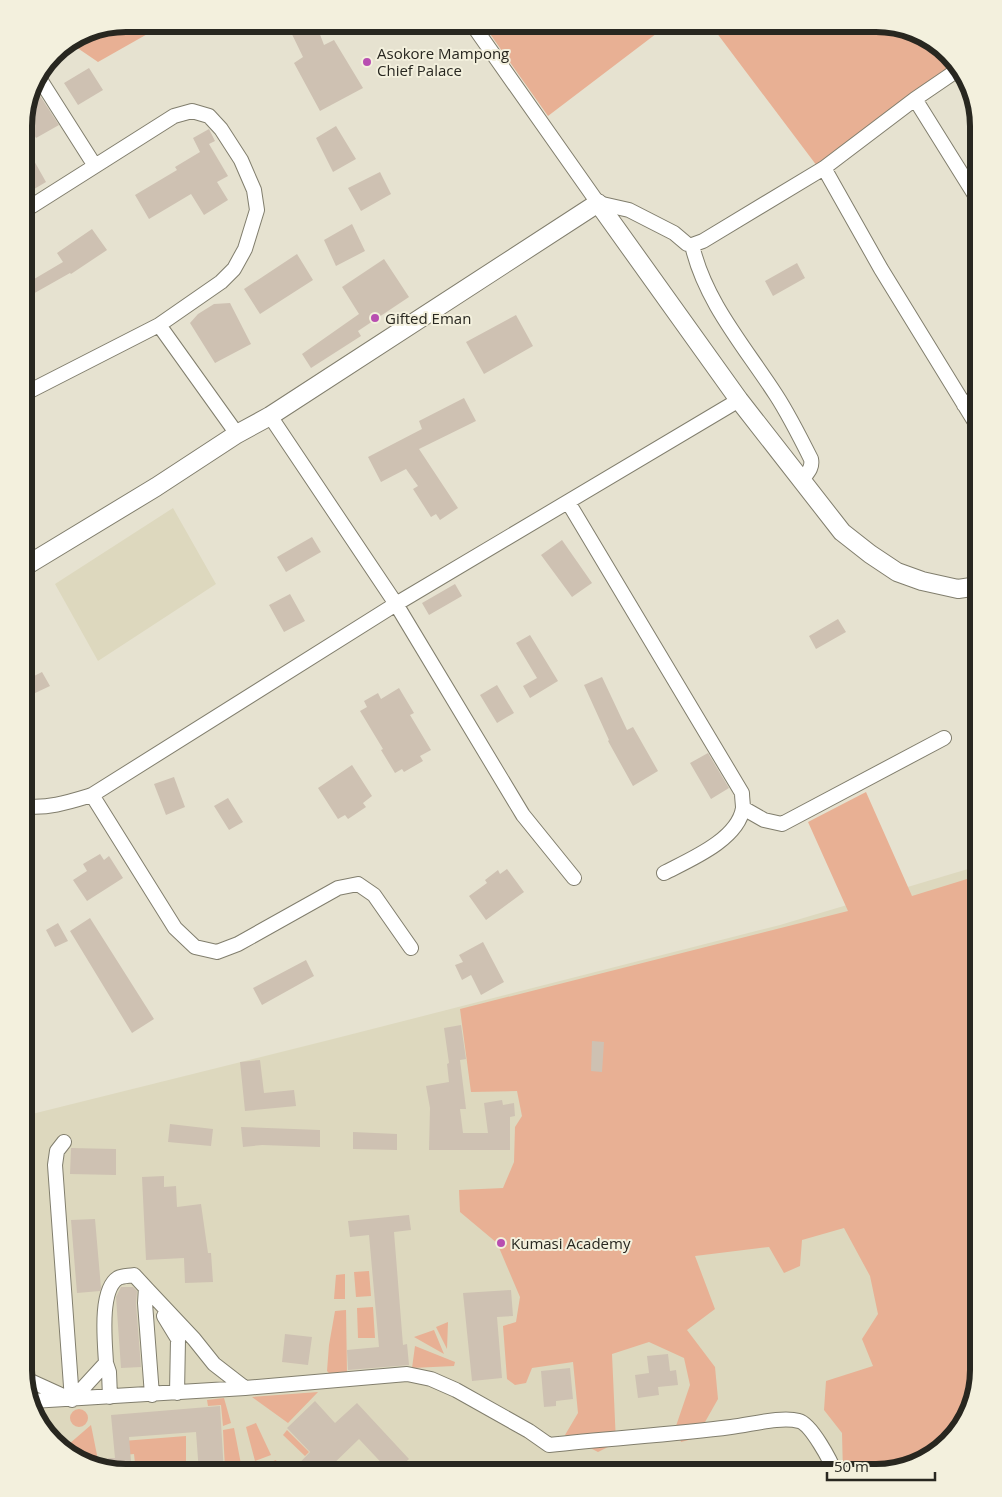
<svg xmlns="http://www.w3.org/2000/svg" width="1002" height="1497" viewBox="0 0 1002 1497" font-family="'Open Sans',sans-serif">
	<rect width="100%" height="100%" fill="#e6e2d0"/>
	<path fill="#ddd8be" d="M173 508 216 584 98 661 55 584Z
		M968 869 978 872V1371L964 1422 927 1460 876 1473H120L75 1459 37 1422 24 1371V1116L333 1039 780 925Z"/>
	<path fill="#e8b094" d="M126 24H165L98 62 76 47 72 42 87 31Z
		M483 24H669L548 116Z
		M710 24H882L927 38 954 64 935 81 817 166Z
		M866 792 912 896 967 879 969 884 978 882V1371L964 1422 927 1460 876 1473H843L842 1433 824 1410 826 1381 873 1366 862 1339 878 1314 870 1276 844 1228 802 1240 800 1266 784 1273 769 1247 695 1256 715 1309 687 1330 715 1367 718 1399 696 1438 681 1442 676 1426 690 1385 684 1358 649 1342 612 1354 616 1443 598 1452 565 1435 578 1413 573 1362 532 1368 526 1383 515 1385 507 1379 503 1326 516 1322 520 1297 497 1243 460 1212 459 1190 503 1188 514 1162 515 1127 522 1116 517 1091 471 1092 460 1009 848 911 808 822Z
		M369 1271 371 1296 356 1297 354 1272Z
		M345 1274V1299H334L336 1275Z
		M373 1307 375 1338H358L357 1308Z
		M346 1310 347 1374 332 1376 327 1371 329 1345 335 1311Z
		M448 1322 447 1349 436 1327Z
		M434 1330 444 1354 414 1337Z
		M415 1346 455 1362 454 1366 412 1368Z
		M318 1392 288 1423 252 1397Z
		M224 1398 231 1423 223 1426 221 1405 208 1406 207 1400Z
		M70 1418a9 9 0 1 1 18 0a9 9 0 1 1-18 0Z
		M256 1423 271 1455 255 1461 246 1427Z
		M91 1425 98 1460C80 1461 73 1465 69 1444Z
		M234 1428 241 1464 225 1469 223 1430Z
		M287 1430 309 1452 305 1456 283 1435Z
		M186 1436V1471L136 1473 134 1454 124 1455 123 1441Z
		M276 1460 281 1473H258L257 1467Z"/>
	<path fill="#cec1b2" d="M287 24H316L324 45 334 40 363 88 320 111 294 63 303 57Z
		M89 68 103 90 78 105 64 83Z
		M33 85 59 125 36 138 24 118Z
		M336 126 356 159 333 172 316 138Z
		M209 129 215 141 209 144 228 176 217 182 228 200 204 215 191 194 149 219 135 195 177 170 175 167 200 152 193 138Z
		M24 143 46 182 24 195Z
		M380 172 391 194 361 211 348 188Z
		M352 224 365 251 336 266 324 240Z
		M92 229 107 250 71 274 70 273 24 299V285L63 262 57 253Z
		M297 254 313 280 260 314 244 289Z
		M384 259 409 297 358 331 361 336 311 368 302 354 359 314 342 287Z
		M797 263 805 278 773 296 765 281Z
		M230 303 251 344 215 363 190 323 198 314 214 304Z
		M516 315 533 346 484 374 466 342Z
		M464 398 476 421 419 449 458 508 440 520 436 514 431 517 413 489 418 486 406 469 381 482 368 457 422 429 419 421Z
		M312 537 321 552 286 572 277 557Z
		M562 540 592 583 572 597 541 555Z
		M455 584 462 596 429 615 422 603Z
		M290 594 305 621 284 632 269 605Z
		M838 619 846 632 816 649 809 636Z
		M530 635 558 681 530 698 523 686 537 678 516 643Z
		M42 672 50 686 33 694 26 680Z
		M602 677 627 730 633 727 658 771 633 786 608 741 609 740 584 685Z
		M497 685 514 713 497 723 480 695Z
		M399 688 414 713 410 715 431 750 420 756 423 761 404 772 402 769 395 773 381 750 383 749 360 711 367 707 364 701 378 693 381 699Z
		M708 753 729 788 711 799 690 763Z
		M352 765 372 796 363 803 366 807 348 819 345 815 338 819 318 788Z
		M174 777 185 807 166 815 154 784Z
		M228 798 243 822 229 830 214 806Z
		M100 854 104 860 109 856 123 878 87 901 73 880 87 871 83 864Z
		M507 869 524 892 486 920 469 896 487 883 485 880 498 870 500 874Z
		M90 918 154 1019 132 1033 70 931Z
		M58 923 68 941 55 947 46 930Z
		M483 942 504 982 481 995 471 975 462 980 455 965 463 962 459 955Z
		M306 960 314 976 262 1005 253 988Z
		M461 1025 466 1059 460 1060 466 1109H460L463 1133H488L484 1103 502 1100 503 1105 514 1103 515 1116 510 1117V1150H429L430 1108 426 1086 449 1082 447 1064 449 1063 444 1028Z
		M592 1041 604 1042 602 1072 591 1071Z
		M260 1060 264 1093 294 1090 296 1106 245 1111 240 1062Z
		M170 1124 213 1129 211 1146 168 1142Z
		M241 1127 320 1130V1147L262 1145 243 1147Z
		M353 1132 397 1134V1150L353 1149Z
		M71 1148 116 1149V1175L70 1174Z
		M164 1176V1187L176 1186 177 1207 201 1204 208 1253H211L213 1282 185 1283 184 1258 146 1260 142 1177Z
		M409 1215 411 1230 394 1232 403 1345 407 1344 409 1365 348 1370 347 1350 379 1347 369 1235 350 1237 348 1221Z
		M95 1219 101 1288 100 1291 77 1293 71 1220Z
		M121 1287H133L137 1291 136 1304 141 1367 121 1368 116 1297Z
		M511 1290 513 1316 497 1317 502 1378 472 1381 463 1293Z
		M285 1334 312 1337 308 1365 282 1362Z
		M668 1354 670 1371 676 1370 678 1385 658 1387 659 1395 638 1398 635 1375 649 1373 647 1356Z
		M570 1368 573 1399 556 1401V1406L544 1407 541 1371Z
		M315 1401 335 1423 357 1403 409 1459 394 1473H391L359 1439 324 1473H290L310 1452 287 1428Z
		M220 1406 224 1473H199L196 1432 129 1437 132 1473H120L109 1470 108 1458H115L111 1415Z
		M820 1461 826 1473H796L795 1463Z"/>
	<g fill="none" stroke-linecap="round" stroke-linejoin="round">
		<g stroke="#817e6d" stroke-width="16">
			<path id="minor" d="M472 24 598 203 629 210 674 233 687 244 692 245 703 241 824 168 915 99 959 69
				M41 81 95 166
				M915 99 978 200
				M824 168 881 269 978 427
				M692 245C705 302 745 347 776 395 789 415 800 437 811 459 813 468 807 473 802 480
				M159 325 237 434
				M24 394 159 325 221 282 234 269 245 249 257 210 254 190 241 160 221 129 209 116 192 111 174 116 24 211
				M964 405 978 396
				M270 416 396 604 523 815 574 878
				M568 502 742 793C742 798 743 804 743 808 738 840 689 860 664 873
				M92 795 175 928 195 947 217 952 238 944 338 888 358 884 374 895 411 948
				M24 806C48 809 69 802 92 795L396 604 739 400
				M743 808 764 820 782 824 944 738
				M64 1142 57 1151 55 1165 72 1400 106 1363C105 1343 99 1290 118 1278 122 1276 129 1276 134 1275L146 1288 145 1303 152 1395
				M146 1288 194 1339 214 1364 245 1388
				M164 1316 178 1339 177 1393
				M106 1363 109 1372 110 1397
				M26 1379 70 1399
				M32 1401 245 1388 407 1374 431 1379 456 1390 529 1431 549 1445C609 1438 670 1435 731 1427 750 1425 781 1416 799 1421 811 1424 831 1461 835 1473"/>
		</g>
		<g stroke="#817e6d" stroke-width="20">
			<path id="tertiary" d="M24 567 156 487 237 434 270 416 598 203 739 400 842 532 870 554 897 572 922 581 958 589 978 586"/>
		</g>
		<use href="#minor" stroke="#fff" stroke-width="14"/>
		<use href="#tertiary" stroke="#fff" stroke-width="18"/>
	</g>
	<g fill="#b84eb1" stroke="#f3f0dd" stroke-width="2">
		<circle cx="367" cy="62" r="5"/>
		<circle cx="375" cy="318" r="5"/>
		<circle cx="501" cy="1243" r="5"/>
	</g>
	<g text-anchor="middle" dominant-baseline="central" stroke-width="4" stroke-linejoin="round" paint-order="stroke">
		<g font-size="15" fill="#282720" stroke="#f3f0dd" text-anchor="start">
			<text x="377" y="53">Asokore Mampong<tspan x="377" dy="17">Chief Palace</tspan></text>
			<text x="385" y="318">Gifted Eman</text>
			<text x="511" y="1243">Kumasi Academy</text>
		</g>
	</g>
	<path d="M0 0H1002V1497H0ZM126 32H876A94 94 0 0 1 970 126V1370A94 94 0 0 1 876 1464H126A94 94 0 0 1 32 1370V126A94 94 0 0 1 126 32Z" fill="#f3f0dd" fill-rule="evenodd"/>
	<path fill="none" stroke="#282720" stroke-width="6" d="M126 32H876A94 94 0 0 1 970 126V1370A94 94 0 0 1 876 1464H126A94 94 0 0 1 32 1370V126A94 94 0 0 1 126 32Z"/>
	<path d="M827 1472v8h108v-8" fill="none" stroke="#282720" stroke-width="2.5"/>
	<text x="834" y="1472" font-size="15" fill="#282720" stroke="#f3f0dd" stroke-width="4" paint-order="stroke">50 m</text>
</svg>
